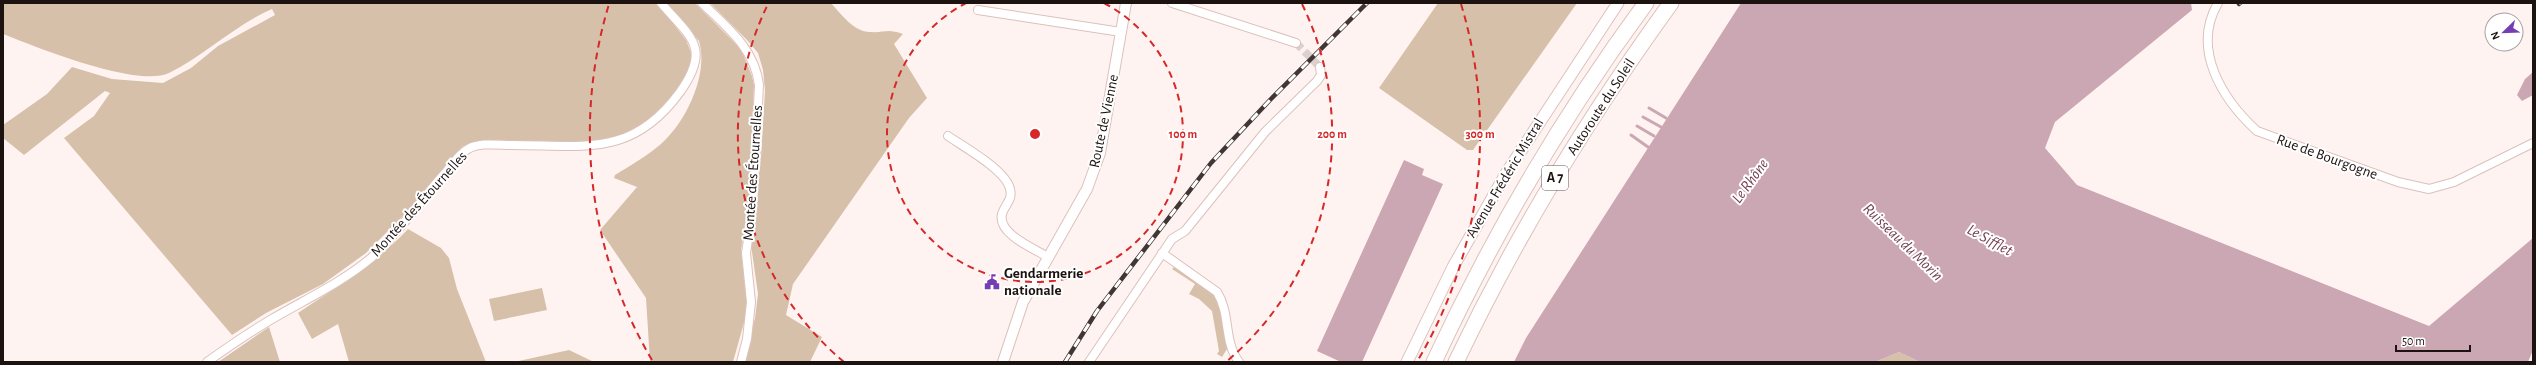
<svg xmlns="http://www.w3.org/2000/svg" width="2536" height="365" viewBox="0 0 2536 365" font-family="'Alegreya Sans',sans-serif">
	<rect width="100%" height="100%" fill="#fff3f1"/>
	<path fill="#d7c0a9" d="M3 3H657L686 40 692 55 687 77 660 113 636 131 606 142 475 143 463 146 406 213 366 253 323 284 266 313 232 335 64 138 94 116 110 93 105 91 24 155 3 138V125L47 94 72 67 112 79 163 83 191 68 218 46 275 15 272 9C235 25 205 55 169 73 137 88 36 47 3 34Z
		M666 3H695L741 49 752 76 754 85 749 201 741 250 747 304 745 319 733 362H650L646 298 600 230 637 187 614 178 615 175C631 165 647 156 661 144 686 122 709 74 699 41Z
		M710 3H831C841 14 854 32 870 32 885 33 887 28 903 34L894 44 927 98 909 118 793 284 786 315 822 337 810 362H744L755 318 758 294 751 245 761 157 765 90 763 70 758 53 747 40Z
		M1438 3H1577L1473 150H1467L1379 88Z
		M408 229 441 248 449 258 457 289 486 362H349L338 324 312 339 298 313C337 287 376 263 408 229Z
		M1175 266 1218 298 1227 349 1222 357 1217 354 1219 351 1212 311 1199 299 1189 294 1195 284 1172 269Z
		M542 288 547 310 494 321 489 299Z
		M269 327 280 362H218Z
		M569 350 594 362H514Z
		M1899 352 1920 362H1875Z"/>
	<path fill="#cba6b3" d="M1741 3H2191L2192 10 2055 122 2045 148 2077 185 2429 326 2533 238V350L2528 362H1920L1899 352 1875 362H1514L1526 338Z
		M2533 72V95L2522 101 2517 95 2525 79Z
		M1404 160 1424 169 1422 175 1443 184 1362 362H1341L1317 351Z"/>
	<g fill="none" stroke-linecap="round" stroke-linejoin="round">
		<path stroke="#cba6b3" stroke-width="3" d="M1649 108 1666 118
			M1643 117 1661 127
			M1637 126 1654 136
			M1631 135 1648 147"/>
		<path stroke="#ddd1cf" stroke-width="8" stroke-dasharray="8 4" stroke-linecap="butt" d="M1296 43 1320 67"/>
		<g stroke="#dcc1bb" stroke-width="10">
			<path id="minor" d="M702 3C727 27 755 49 759 85L753 206 746 253 751 302 747 339 741 362
				M1172 3 1296 43
				M2218 3C2191 49 2222 99 2257 131L2398 182 2429 189 2454 182 2533 143
				M978 10 1121 32
				M948 136C964 147 1006 170 1010 189 1013 200 1005 204 1002 214 997 234 1035 249 1048 257
				M1162 253 1217 292C1231 314 1223 341 1239 362
				M207 362C228 347 250 332 272 319 306 299 341 283 371 258 400 232 421 199 447 171 453 163 460 153 468 149 480 142 498 145 512 145 584 145 632 158 680 92 712 47 690 37 661 3
				M1089 362 1172 239 1185 231 1265 132 1317 81 1321 75 1320 67"/>
		</g>
		<g stroke="#dcc1bb" stroke-width="12">
			<path id="tertiary" d="M1003 362 1023 302 1087 189 1100 153 1126 3"/>
		</g>
		<g stroke="#dcc1bb" stroke-width="13">
			<path id="secondary" d="M1407 362 1453 267 1507 172 1618 3"/>
		</g>
		<g stroke="#dcc1bb" stroke-width="17">
			<path id="motorway" d="M1434 362C1492 237 1564 114 1646 3
				M1456 362C1516 236 1589 116 1671 3"/>
		</g>
		<use href="#minor" stroke="#fff" stroke-width="8"/>
		<use href="#tertiary" stroke="#fff" stroke-width="10"/>
		<use href="#secondary" stroke="#fff" stroke-width="11"/>
		<use href="#motorway" stroke="#fff" stroke-width="15"/>
		<g stroke="#403634" stroke-width="4.5">
			<path id="rail" d="M2239 4 2240 3
				M1065 362 1097 311 1211 163 1270 100 1367 3"/>
		</g>
		<use href="#rail" stroke="#fff" stroke-width="3" stroke-dasharray="9" stroke-linecap="butt"/>
	</g>
	<g fill="none" stroke="#d62828" stroke-width="2" stroke-dasharray="7 5">
		<path d="M1104 3A148 148 0 1 1 966 3"/>
		<path d="M844 362A297 297 0 0 1 768 4M1302 4A297 297 0 0 1 1226 362"/>
		<path d="M652 360A445 445 0 0 1 609 4M1461 4A445 445 0 0 1 1418 360"/>
	</g>
	<defs>
		<g id="civic-bare" transform="scale(1.2)"><path d="M-.6-6.5H3V-4.5H.6V-3L4-1V1h2V6H-6V1h2V-1L-.6-3ZM-1.2 2.5V6h2.4V2.5Z" fill="#753db4" stroke="#fff" stroke-width="2.5" paint-order="stroke"/></g>
	</defs>
	<g fill-rule="evenodd">
		<use href="#civic-bare" x="992" y="282"/>
	</g>
	<g text-anchor="middle" dominant-baseline="central" stroke-width="4" stroke-linejoin="round" paint-order="stroke">
		<rect fill="#fff" stroke="#605958" stroke-width="1" x="1542" y="166" width="26" height="24" rx="3"/>
		<g font-size="14" font-weight="bold" fill="#1c1210">
			<text x="1555" y="178">A 7</text>
		</g>
		<g font-size="15" fill="#1c1210" stroke="#fff">
			<text transform="translate(1601 107) rotate(-57)">Autoroute du Soleil</text>
			<text transform="translate(1104 121) rotate(-78)">Route de Vienne</text>
			<text transform="translate(2327 157) rotate(20)">Rue de Bourgogne</text>
			<text transform="translate(753 173) rotate(-86)">Montée des Étournelles</text>
			<text transform="translate(1505 178) rotate(-59)">Avenue Frédéric Mistral</text>
			<text transform="translate(419 204) rotate(-48)">Montée des Étournelles</text>
		</g>
		<g font-size="15" font-weight="bold" fill="#1c1210" stroke="#fff" text-anchor="start">
			<text x="1004" y="273">Gendarmerie<tspan x="1004" dy="17">nationale</tspan></text>
		</g>
		<g font-size="16" font-style="italic" fill="#723e52" stroke="#fff">
			<text transform="translate(1750 181) rotate(-54)">Le Rhône</text>
			<text transform="translate(1990 240) rotate(29)">Le Sifflet</text>
			<text transform="translate(1903 242) rotate(44)">Ruisseau du Morin</text>
		</g>
	</g>
	<circle cx="1035" cy="134" r="6" fill="#d62828" stroke="#fff" stroke-width="2"/>
	<g font-size="12" text-anchor="middle" font-weight="bold" fill="#d62828" stroke="#fff" stroke-width="4" stroke-linejoin="round" paint-order="stroke">
		<text x="1183" y="138">100 m</text>
		<text x="1332" y="138">200 m</text>
		<text x="1480" y="138">300 m</text>
	</g>
	<rect width="2536" height="365" fill="none" stroke="#1c1210" stroke-width="8"/>
	<g transform="translate(2504 32) rotate(247)"><circle r="19" fill="#ffffff" stroke="#a4a09f"/>
	<path d="M0-3L7 15L0 10L-7 15Z" fill="#753db4"/>
	<text y="-6" font-size="11" font-weight="bold" text-anchor="middle" fill="#1c1210">N</text>
	</g>
	<path d="M2396 345v6h74v-6" fill="none" stroke="#1c1210" stroke-width="2"/>
	<text x="2402" y="345" font-size="12" fill="#1c1210" stroke="#ffffff" stroke-width="3" paint-order="stroke">50 m</text>
</svg>
